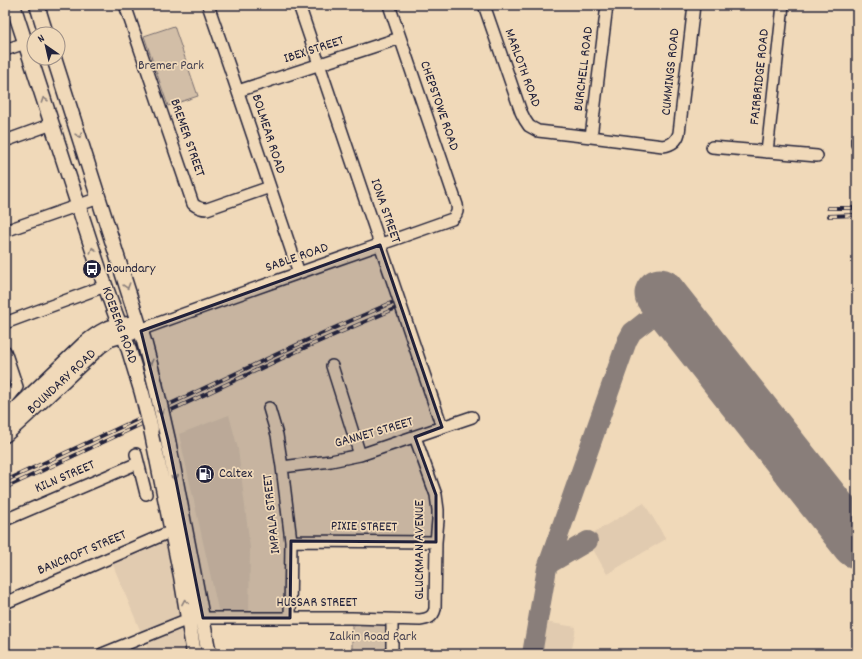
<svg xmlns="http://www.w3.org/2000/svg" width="862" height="659" viewBox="0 0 862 659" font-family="Dekko,sans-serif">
	<rect width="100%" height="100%" fill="#f0d9b9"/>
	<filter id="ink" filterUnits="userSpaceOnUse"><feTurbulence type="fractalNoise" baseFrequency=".025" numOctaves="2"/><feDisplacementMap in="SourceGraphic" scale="8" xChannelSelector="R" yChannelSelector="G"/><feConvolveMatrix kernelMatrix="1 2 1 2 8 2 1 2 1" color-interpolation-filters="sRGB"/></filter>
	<g filter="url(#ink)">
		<path fill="#e1cbb0" d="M229 415 238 449 250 548 249 618H220L179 434Z
			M644 503 666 539 607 574 586 537Z
			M172 531 194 654H150L110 558Z
			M538 621 576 627 571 654H532Z"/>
		<path fill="#d2bea7" stroke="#7a7071" d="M174 26 198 96 168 106 144 36Z
			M352 618 393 620 392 654H352Z"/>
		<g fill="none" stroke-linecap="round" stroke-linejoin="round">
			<path stroke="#897e7a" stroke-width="20" d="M548 566 552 562 588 541
				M532 654 547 568 627 341 632 332 636 329 668 304"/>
			<path stroke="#897e7a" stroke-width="51" d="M660 294 857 543"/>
			<g stroke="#22223b" stroke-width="14">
				<path id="minor" d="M125 5 193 204C198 208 201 209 207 209L270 187
					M208 5C239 94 269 183 299 273
					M299 5 442 427
					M484 5 521 112 525 120 529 126 538 131 591 137 663 146C671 145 677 141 679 133L694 5
					M5 50 34 40
					M238 91 400 38
					M591 137 607 5
					M857 139V144
					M5 141 52 124
					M712 147 817 156
					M767 152 783 5
					M5 231 99 198
					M5 323 105 286
					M141 331 148 327C249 290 351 255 452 219 457 215 458 211 457 205L389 5
					M5 351 17 387 5 402
					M332 366 360 455
					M269 408 277 435 282 467 291 541 290 618
					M136 454 146 494
					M282 467 331 461 360 455 472 417
					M5 520 138 463
					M291 541 436 542
					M5 603 172 531
					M102 654 181 622 203 618H352L420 620C428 619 433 617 435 609L436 542 438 520V510L436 495 415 437
					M392 654V620"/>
			</g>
			<g stroke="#22223b" stroke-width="17">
				<path id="major" d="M13 5 98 266 115 313 128 347 142 393
					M37 5 46 34
					M54 58 144 341 155 383
					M5 420 84 344C99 332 109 325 129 324
					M151 429 181 576 194 654
					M5 435 27 415 99 347 110 339 131 333
					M168 440 209 654"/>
			</g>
			<use href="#minor" stroke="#f0d9b9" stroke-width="11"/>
			<use href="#major" stroke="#f0d9b9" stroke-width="14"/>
			<g stroke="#22223b" stroke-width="4">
				<path id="rail" d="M828 208H857
					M829 216 857 215
					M5 481 316 336 391 303
					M5 488 304 348 394 309"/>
			</g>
			<use href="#rail" stroke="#f0d9b9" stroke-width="2.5" stroke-dasharray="8" stroke-linecap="butt"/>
			<g stroke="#22223b" stroke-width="17" stroke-linecap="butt">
				<path id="major-bridge" d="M155 383 168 440
					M142 393 151 429"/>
			</g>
			<use href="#major-bridge" stroke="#f0d9b9" stroke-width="14"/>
		</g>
		<defs><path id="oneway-chevron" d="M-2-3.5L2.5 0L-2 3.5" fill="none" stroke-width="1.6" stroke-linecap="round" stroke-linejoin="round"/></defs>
		<g stroke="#897e7a">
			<use href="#oneway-chevron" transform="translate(44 100) rotate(-109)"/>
			<use href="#oneway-chevron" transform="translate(79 135) rotate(73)"/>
			<use href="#oneway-chevron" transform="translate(93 250) rotate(-108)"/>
			<use href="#oneway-chevron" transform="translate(127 286) rotate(73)"/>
			<use href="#oneway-chevron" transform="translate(150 362) rotate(76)"/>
			<use href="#oneway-chevron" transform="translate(161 412) rotate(77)"/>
			<use href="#oneway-chevron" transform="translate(175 478) rotate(79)"/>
			<use href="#oneway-chevron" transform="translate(185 602) rotate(-100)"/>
		</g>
	</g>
	<path fill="#22223b" fill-opacity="0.2" stroke="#22223b" stroke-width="3" stroke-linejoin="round" d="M380 245 442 427 415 437 436 495V542L291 541 290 618H203L168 440 141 331Z"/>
	<defs>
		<g id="bus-disc" transform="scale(1)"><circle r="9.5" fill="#22223b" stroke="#f0d9b9"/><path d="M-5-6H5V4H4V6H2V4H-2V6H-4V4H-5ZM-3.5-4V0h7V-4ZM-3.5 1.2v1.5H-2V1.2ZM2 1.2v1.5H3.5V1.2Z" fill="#fff"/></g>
		<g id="fuel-disc" transform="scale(1)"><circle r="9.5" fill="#22223b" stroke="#f0d9b9"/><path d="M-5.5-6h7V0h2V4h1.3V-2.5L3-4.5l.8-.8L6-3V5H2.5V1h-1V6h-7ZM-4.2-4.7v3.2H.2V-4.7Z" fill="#fff"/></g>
	</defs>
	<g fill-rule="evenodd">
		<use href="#bus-disc" x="92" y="269"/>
		<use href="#fuel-disc" x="205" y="474"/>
	</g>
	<g text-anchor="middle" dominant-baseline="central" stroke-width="3.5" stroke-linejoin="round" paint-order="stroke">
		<g font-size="14" fill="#22223b" stroke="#f0d9b9">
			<text transform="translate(314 50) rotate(-18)">IBEX STREET</text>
			<text transform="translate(522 68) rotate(70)">MARLOTH ROAD</text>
			<text transform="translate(584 69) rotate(-83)">BURCHELL ROAD</text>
			<text transform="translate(671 72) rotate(-84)">CUMMINGS ROAD</text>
			<text transform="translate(760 77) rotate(-84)">FAIRBRIDGE ROAD</text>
			<text transform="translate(439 106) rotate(71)">CHEPSTOWE ROAD</text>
			<text transform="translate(268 134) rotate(72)">BOLMEAR ROAD</text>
			<text transform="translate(187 138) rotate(71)">BREMER STREET</text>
			<text transform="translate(385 211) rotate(71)">IONA STREET</text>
			<text transform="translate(297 258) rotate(-19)">SABLE ROAD</text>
			<text transform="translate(119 325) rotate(70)">KOEBERG ROAD</text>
			<text transform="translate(62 382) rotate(-43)">BOUNDARY ROAD</text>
			<text transform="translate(374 433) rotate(-16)">GANNET STREET</text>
			<text transform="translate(65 477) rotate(-23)">KILN STREET</text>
			<text transform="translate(272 514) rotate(-96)">IMPALA STREET</text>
			<text transform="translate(364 527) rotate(1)">PIXIE STREET</text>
			<text transform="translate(420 550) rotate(-90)">GLUCKMAN AVENUE</text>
			<text transform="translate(82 553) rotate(-23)">BANCROFT STREET</text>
			<text x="317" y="603">HUSSAR STREET</text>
		</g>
		<g font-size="14" fill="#454151" stroke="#f0d9b9">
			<text x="171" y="66">Bremer Park</text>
			<text x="373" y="637">Zalkin Road Park</text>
		</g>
		<g font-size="14" fill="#22223b" stroke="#f0d9b9" text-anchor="start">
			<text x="106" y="269">Boundary</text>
			<text x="219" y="474">Caltex</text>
		</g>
	</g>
	<rect width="862" height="659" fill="none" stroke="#f0d9b9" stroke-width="20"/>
	<rect x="10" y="10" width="842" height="639" fill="none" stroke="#22223b" stroke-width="1.5" filter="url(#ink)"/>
	<g transform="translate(46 46) rotate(326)"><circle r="19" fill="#f0d9b9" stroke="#9e9087"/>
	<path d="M0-3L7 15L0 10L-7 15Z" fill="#22223b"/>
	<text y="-6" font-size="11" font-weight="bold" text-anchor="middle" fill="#22223b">N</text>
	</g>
</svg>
